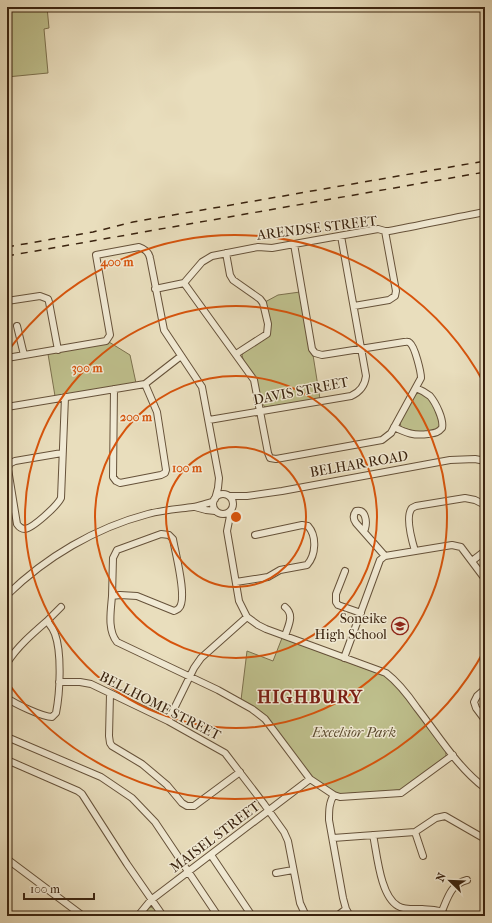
<svg xmlns="http://www.w3.org/2000/svg" width="492" height="923" viewBox="0 0 492 923" font-family="'IM FELL French Canon',serif">
	<rect width="100%" height="100%" fill="#e9debd"/>
	<filter id="stains"><feTurbulence type="fractalNoise" baseFrequency=".005" numOctaves="4"/><feColorMatrix values="0 0 0 0 .2 0 0 0 0 .09 0 0 0 0 .02 0 0 0 .5 -.17"/></filter>
	<radialGradient id="worn" r=".72"><stop offset=".6" stop-color="#630" stop-opacity="0"/><stop offset="1" stop-color="#630" stop-opacity=".3"/></radialGradient>
	<path fill="#bebf8c" stroke="#7c714e" d="M7 7H47L49 28 44 29 48 73 7 77Z
		M300 292 313 355 320 399 265 407 261 402 243 359 242 355 244 352 265 339 268 336 265 302 278 295Z
		M109 342 130 355 136 383 55 396 48 354Z
		M418 393H421L427 397 432 402 440 423 439 429 420 433 401 427 400 422 415 395Z
		M282 638 385 676 398 688 446 750V757L401 790 339 794 313 779 263 713 241 700 247 651 273 661Z
		M151 907 156 910 161 916H143L149 908Z"/>
	<g fill="none" stroke-linecap="round" stroke-linejoin="round">
		<g stroke="#66523a" stroke-width="8">
			<path id="minor" d="M484 213 485 224
				M385 231H389C421 225 453 218 485 212
				M226 253 230 275 233 280 260 299 263 303 268 324 267 334 236 354
				M184 283 254 380 268 453 270 458 276 459 382 440 391 433 421 378C421 372 415 347 410 343 408 341 407 342 404 342L322 355 315 353 312 349 294 244
				M155 289 184 283 202 262 212 256 258 247 272 248 378 229 385 231 396 291 395 296 389 300 354 306
				M7 301 40 296 48 299 49 302 58 350
				M17 326 24 355
				M7 358 106 341 110 335 96 255 139 247C145 249 149 252 150 258L164 330 202 387 219 478 218 488 215 499
				M114 389 113 477 116 481 120 483 161 475 165 473 166 470 157 412 145 384
				M7 407 145 384 181 356
				M209 420 351 396C360 392 365 385 366 376L341 236
				M394 427C406 433 414 436 428 434 434 433 438 433 442 428 444 420 436 403 430 396 426 393 421 390 416 388
				M62 453 15 461 9 464 8 469 17 524C19 527 21 529 25 529 33 528 57 506 61 498L65 397
				M213 504a10 10 0 1 1 20 0a10 10 0 1 1-20 0Z
				M230 496H247L282 491 450 460 475 459 485 461
				M195 507 206 510 215 511
				M231 511 227 531 239 601 247 617 258 625 266 629 386 673C399 683 408 695 417 708 438 735 458 768 485 788
				M363 531 365 529C367 522 366 509 356 511 353 515 353 519 356 523L385 556
				M415 551C412 541 405 516 412 508L416 506 465 498 475 500 485 505
				M472 561 485 551
				M345 571 336 594V602L338 605 361 613
				M236 582 268 577 280 570 307 565C316 555 317 536 308 526L302 525 255 535
				M7 595C46 557 95 528 148 514 163 510 178 509 193 507 200 506 206 503 213 502
				M112 596 113 558 117 550 161 534 169 535 173 539C175 552 188 599 179 608 178 610 176 610 174 611L137 596 120 595 112 596C111 610 107 630 117 642L218 690 252 709 265 719 310 779 334 795 340 797 401 793 453 755
				M285 636C288 626 295 615 285 607
				M344 658 380 560 385 556 452 545 461 547 485 579
				M7 663C17 647 32 634 47 621
				M59 682H80L91 684 168 721 225 753 264 804 284 832 288 841 300 903 306 916
				M485 689 477 696 474 702 476 708 485 720
				M110 694 109 736 110 743 112 746 142 764 167 785 182 803 187 806H194L240 772
				M7 698C15 704 43 717 52 717L56 713C60 693 62 653 55 634 53 628 50 625 47 621L61 607
				M168 721 194 668 201 658 247 617
				M7 737 101 777 132 798 155 822 218 916
				M7 760 78 791 82 794 127 864 163 916
				M334 795C329 802 329 811 329 820L343 898 346 909 350 916
				M415 832 423 856
				M373 835C377 853 380 896 398 906 404 910 415 909 422 909 432 910 440 909 448 916
				M333 838 415 832 436 818 445 816 485 839
				M211 855 252 916
				M7 859 83 916
				M276 873 293 870
				M442 911C448 897 451 884 467 880
				M138 916 151 900 310 779
				M337 916 346 909"/>
		</g>
		<use href="#minor" stroke="#f1ead4" stroke-width="6"/>
		<path stroke="#3a230f" stroke-width="1.5" stroke-dasharray="7 7" stroke-linecap="butt" d="M7 247 93 232 133 222 485 161
			M7 256 485 172"/>
	</g>
	<g fill="none" stroke="#d7540c" stroke-width="2">
		<circle cx="236" cy="517" r="70"/>
		<circle cx="236" cy="517" r="141"/>
		<circle cx="236" cy="517" r="211"/>
		<path d="M485 649A282 282 0 0 1 8 683M8 351A282 282 0 0 1 485 385"/>
	</g>
	<defs>
		<g id="school-ring" transform="scale(0.9)"><circle r="9.5" fill="#f1ead4" stroke="#8f2418" stroke-width="1.5"/><path d="M0-5L7-2L0 1L-7-2ZM-4 1L0 2.5L4 1V4Q0 6-4 4Z" fill="#8f2418"/></g>
	</defs>
	<g fill-rule="evenodd">
		<use href="#school-ring" x="400" y="626"/>
	</g>
	<g text-anchor="middle" dominant-baseline="central" stroke-width="3" stroke-linejoin="round" paint-order="stroke">
		<g font-size="14" fill="#3a230f" stroke="#f1ead4">
			<text transform="translate(317 228) rotate(-7)">ARENDSE STREET</text>
			<text transform="translate(301 391) rotate(-11)">DAVIS STREET</text>
			<text transform="translate(359 464) rotate(-10)">BELHAR ROAD</text>
			<text transform="translate(160 706) rotate(27)">BELLHOME STREET</text>
			<text transform="translate(215 837) rotate(-37)">MAISEL STREET</text>
		</g>
		<g font-size="14" fill="#3a230f" stroke="#f1ead4" text-anchor="end">
			<text x="387" y="618">Soneike<tspan x="387" dy="16">High School</tspan></text>
		</g>
		<g font-size="14" font-style="italic" fill="#5b4a2e" stroke="#f1ead4">
			<text x="354" y="732">Excelsior Park</text>
		</g>
		<g font-size="18" font-weight="bold" letter-spacing="1" fill="#7a1f14" stroke="#f1ead4">
			<text x="310" y="697">HIGHBURY</text>
		</g>
	</g>
	<circle cx="236" cy="517" r="6" fill="#d7540c" stroke="#f1ead4" stroke-width="2"/>
	<g font-size="12" text-anchor="middle" font-weight="bold" fill="#d7540c" stroke="#f1ead4" stroke-width="3" stroke-linejoin="round" paint-order="stroke">
		<text x="117" y="266">400 m</text>
		<text x="87" y="372">300 m</text>
		<text x="136" y="421">200 m</text>
		<text x="187" y="472">100 m</text>
	</g>
	<rect width="492" height="923" fill="none" stroke="#e9debd" stroke-width="24"/>
	<rect x="8" y="8" width="476" height="907" fill="none" stroke="#3a230f" stroke-width="2"/>
	<rect x="12" y="12" width="468" height="899" fill="none" stroke="#3a230f"/>
	<g transform="translate(450 881) rotate(293)" stroke="#f1ead4" stroke-width="3" paint-order="stroke">
	<path d="M0-3L7 15L0 10L-7 15Z" fill="#3a230f"/>
	<text y="-6" font-size="11" font-weight="bold" text-anchor="middle" fill="#3a230f">N</text>
	</g>
	<path d="M24 893v6h70v-6" fill="none" stroke="#3a230f" stroke-width="2"/>
	<text x="30" y="893" font-size="12" fill="#3a230f" stroke="#f1ead4" stroke-width="3" paint-order="stroke">100 m</text>
	<rect width="100%" height="100%" filter="url(#stains)"/>
	<rect width="100%" height="100%" fill="url(#worn)"/>
</svg>
